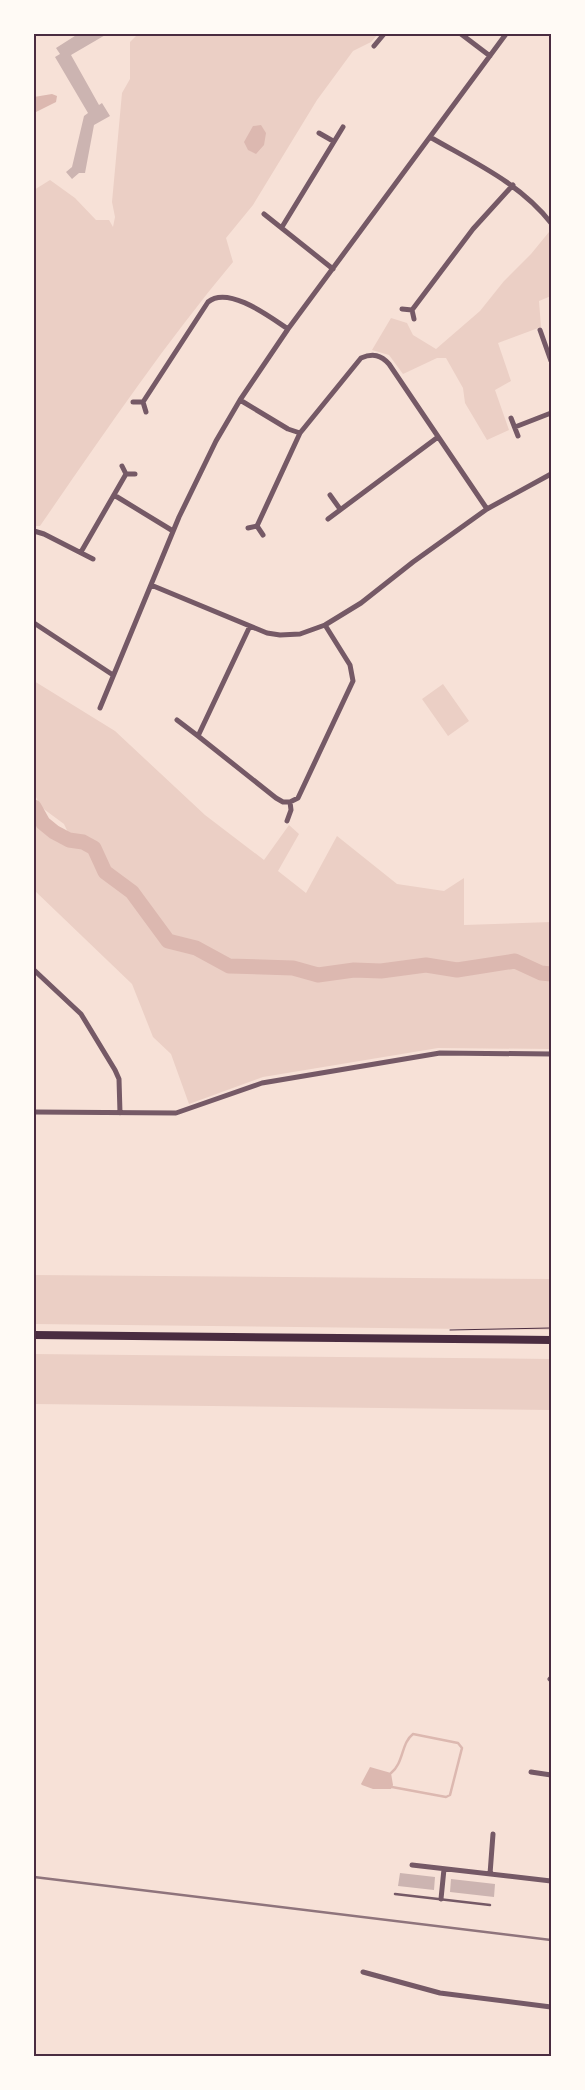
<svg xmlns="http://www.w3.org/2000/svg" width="585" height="2090" viewBox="0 0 585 2090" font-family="'Space Grotesk',sans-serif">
	<rect width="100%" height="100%" fill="#f7e1d7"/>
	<path fill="#ebcfc5" d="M138 34H378L371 42 353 51 317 100 253 205 226 238 233 262C163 346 102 436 40 526H34V190L50 180 75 198 96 220H109L113 227 115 217 112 202 122 93 130 79V42Z
		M549 232 551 236V296L539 301 541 327 498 343 511 381 495 390 509 430 487 440 465 403 463 388 446 358H437L403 374 389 355 372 350 391 318 407 323 413 335 436 349 480 311 504 281 531 254Z
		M34 681 115 731 205 815 264 860 289 825 299 834 278 871 306 893 337 836 397 884 444 891 464 878V925L551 922V1049L438 1048 263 1077 189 1104 171 1054 153 1037 132 984 34 890V813C43 827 56 841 73 843L64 824 41 807 34 793Z
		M443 684 469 721 448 736 422 699Z
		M34 1275 551 1279V1330L34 1324Z
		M34 1354 551 1359V1410L34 1404Z"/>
	<path fill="#dcb8b0" d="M52 94 57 96 56 102 34 113V97Z
		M261 125 266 133 264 145 256 154 248 150 244 142 253 126Z
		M370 1767 391 1773 393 1785 391 1789H373L362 1785 361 1784Z"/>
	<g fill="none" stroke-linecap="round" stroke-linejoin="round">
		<path stroke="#dcb8b0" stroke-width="2.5" d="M391 1773C404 1763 401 1743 413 1734L458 1743 462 1748 450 1795 446 1797 392 1787"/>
		<path stroke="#dcb8b0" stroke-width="15" d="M34 807 43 823 54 832 69 840 83 842 94 848 105 872 132 892 168 941 196 948 229 966 293 968 318 975 354 970 381 971 426 965 457 970 515 961 541 973 551 974"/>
	</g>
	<path fill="#ccb4b1" d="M78 34H107L71 55 99 105 102 103 110 116 94 125 85 173H79L72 179 66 172 72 167 84 116 88 113 55 57 60 54 56 48Z
		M400 1873 435 1877 434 1890 398 1886Z
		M451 1879 495 1884 494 1897 450 1892Z"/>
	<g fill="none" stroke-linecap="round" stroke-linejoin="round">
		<path stroke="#4a2c40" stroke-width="1" d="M450 1330 551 1328"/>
		<path stroke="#755966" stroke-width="2.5" d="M395 1894 490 1905"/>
		<path stroke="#755966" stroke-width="5" d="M461 34 490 56
			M374 46 384 34
			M319 133 333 141
			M430 137C473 162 520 183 551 223
			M264 214 333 269
			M282 227 343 127
			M402 309 412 310 414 319
			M412 310 473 229 513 185
			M540 330 551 361
			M240 400 288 429 300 433 361 358C373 353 381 355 389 364L487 509
			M133 402H143L146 412
			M143 402 208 302C228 285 270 317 288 329
			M511 418 518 436
			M515 427 551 413
			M122 466 126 474H135
			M114 495 173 531
			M330 495 340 509
			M328 519 438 437
			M257 526 300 433
			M248 528 257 526 263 535
			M34 531 44 534 93 559
			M81 552 126 474
			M151 585 267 633 280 635 300 634 325 625 361 603 413 562 487 509 551 474
			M34 623 113 675
			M250 626 198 736 276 798 283 802H290
			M100 708 179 517 216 441 240 400 288 329 506 34
			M177 720 198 736
			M287 821 291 810 290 802 298 798 353 681 350 665 325 625
			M34 970 81 1014 115 1070 119 1079 120 1113
			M34 1112 176 1113 262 1083 440 1053 551 1054
			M550 1679 551 1680
			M531 1772 551 1775
			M412 1865 551 1881
			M490 1874 493 1834
			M441 1899 444 1869
			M363 1972 440 1993 551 2007"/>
		<path stroke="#4a2c40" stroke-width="8" d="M34 1335 551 1340"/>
		<path stroke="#8f747c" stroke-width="2.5" d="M34 1877 551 1940"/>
	</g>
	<rect width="585" height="2090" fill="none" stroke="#fffaf5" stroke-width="70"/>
	<rect x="35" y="35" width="515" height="2020" fill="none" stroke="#4a2c40" stroke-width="2"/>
</svg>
